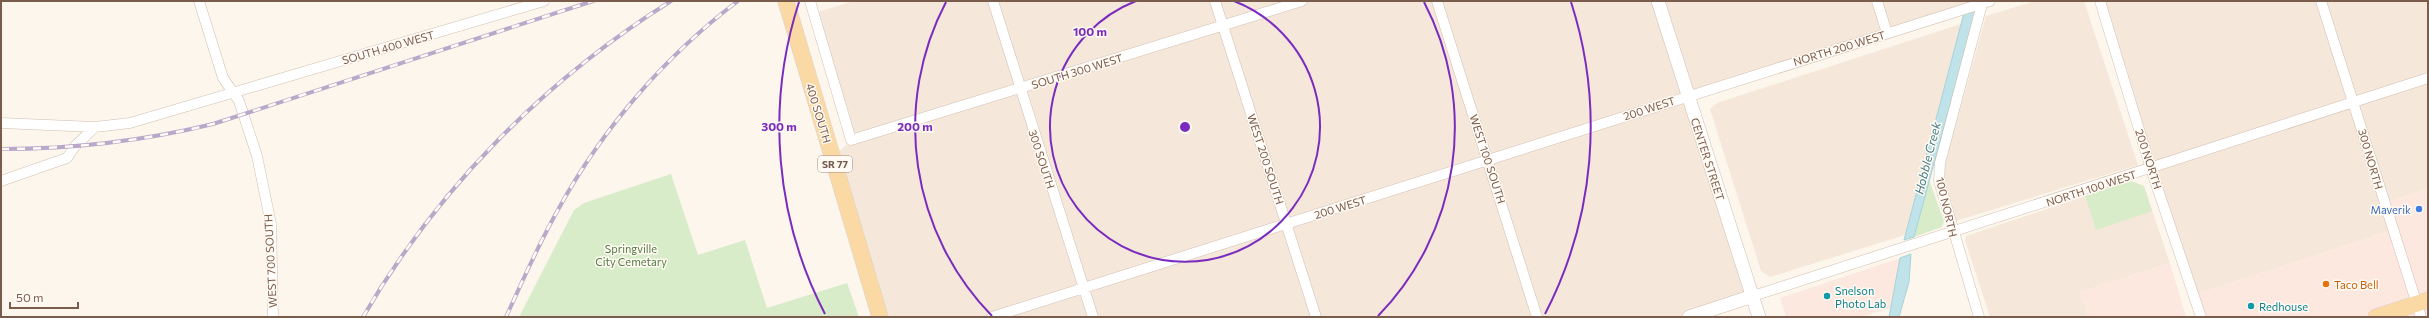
<svg xmlns="http://www.w3.org/2000/svg" width="2429" height="318" viewBox="0 0 2429 318" font-family="Commissioner,sans-serif">
	<rect width="100%" height="100%" fill="#fdf6ec"/>
	<path fill="#f5e8da" d="M854 1H1988L1688 95 1753 296 1689 317H880L833 158 851 140 814 13Z
		M2035 1H2084L2138 165 1956 221 1942 175 1986 16Z
		M2100 1H2428V189L2384 203 2393 230 2194 295Z
		M1961 24 1905 235 1770 277 1761 271 1710 109 1717 103Z
		M2131 181 2144 186 2170 263 2080 292 2088 317H1990L1965 240 1966 236Z"/>
	<path fill="#fde8e0" d="M2428 189V317H2201L2194 295 2393 230 2384 203Z
		M1900 258 1890 308 1861 317H1786L1780 298Z
		M2170 263 2186 317H2088L2080 292Z"/>
	<path fill="#d8ecc9" d="M671 174 698 255 745 240 767 308 847 283 859 317H519L574 210 584 203Z
		M1929 180 1944 221 1942 227 1914 237Z
		M2131 181 2144 186 2152 211 2096 230 2085 196Z"/>
	<path fill="#bfe3e8" stroke="#a5d3da" d="M1976 9 1914 237 1904 240 1964 13Z
		M1911 254 1909 282 1899 317H1889L1900 258Z"/>
	<g fill="none" stroke-linecap="round" stroke-linejoin="round">
		<g stroke="#d1beb0" stroke-width="11">
			<path id="minor" d="M199 1 223 78 239 101 257 156 271 224 273 317
				M810 1 851 140 1302 1
				M993 1 1093 317
				M1215 1 1316 317
				M1437 1 1537 317
				M1877 1 1887 33
				M2100 1 2151 169 2201 317
				M2321 1 2421 317
				M1 123 95 127 130 123 544 1
				M1 181 67 158 75 146 95 127
				M1753 296 2428 78
				M992 317 1990 1
				M1979 317 1939 181 1940 163 1982 4"/>
		</g>
		<g stroke="#d1beb0" stroke-width="14">
			<path id="tertiary" d="M1658 1 1759 317
				M1689 317 1753 296"/>
		</g>
		<g stroke="#dad1cd" stroke-width="17">
			<path id="primary" d="M786 1 880 317
				M2376 317 2428 300"/>
		</g>
		<use href="#minor" stroke="#fff" stroke-width="10"/>
		<use href="#tertiary" stroke="#fff" stroke-width="13"/>
		<use href="#primary" stroke="#fbd9a5" stroke-width="16"/>
		<g stroke="#b9a8c9" stroke-width="4">
			<path id="rail" d="M1 149C73 149 143 141 213 124L593 1
				M363 317C438 188 545 80 671 1
				M506 317C523 280 539 243 559 208 603 128 665 56 738 1"/>
		</g>
		<use href="#rail" stroke="#fffaf3" stroke-width="2.5" stroke-dasharray="8" stroke-linecap="butt"/>
	</g>
	<g fill="none" stroke="#7b2cbf" stroke-width="2">
		<path d="M1234 1A135 135 0 1 1 1136 1"/>
		<path d="M992 316A270 270 0 0 1 946 2M1424 2A270 270 0 0 1 1378 316"/>
		<path d="M825 314A406 406 0 0 1 799 2M1571 2A406 406 0 0 1 1545 314"/>
	</g>
	<circle fill="#3f7fe0" stroke="#fffaf3" stroke-width="1.5" cx="2419" cy="209" r="4"/>
	<circle fill="#e8710a" stroke="#fffaf3" stroke-width="1.5" cx="2326" cy="284" r="4"/>
	<g fill="#0f9aa8" stroke="#fffaf3" stroke-width="1.5">
		<circle cx="1827" cy="296" r="4"/>
		<circle cx="2251" cy="306" r="4"/>
	</g>
	<g text-anchor="middle" dominant-baseline="central" stroke-width="3" stroke-linejoin="round" paint-order="stroke">
		<rect fill="#fffaf3" stroke="#a28b7f" stroke-width="1" x="818" y="156" width="34" height="16" rx="3"/>
		<g font-size="10" font-weight="bold" fill="#7a5c4d">
			<text x="835" y="164">SR 77</text>
		</g>
		<g font-size="11" fill="#7a5c4d" stroke="#fffaf3">
			<text transform="translate(388 47) rotate(-16)">SOUTH 400 WEST</text>
			<text transform="translate(1839 48) rotate(-17)">NORTH 200 WEST</text>
			<text transform="translate(1077 71) rotate(-17)">SOUTH 300 WEST</text>
			<text transform="translate(1649 108) rotate(-18)">200 WEST</text>
			<text transform="translate(819 113) rotate(73)">400 SOUTH</text>
			<text transform="translate(1042 159) rotate(72)">300 SOUTH</text>
			<text transform="translate(1266 159) rotate(72)">WEST 200 SOUTH</text>
			<text transform="translate(1488 159) rotate(72)">WEST 100 SOUTH</text>
			<text transform="translate(1708 159) rotate(72)">CENTER STREET</text>
			<text transform="translate(2149 159) rotate(72)">200 NORTH</text>
			<text transform="translate(2371 159) rotate(74)">300 NORTH</text>
			<text transform="translate(2091 188) rotate(-18)">NORTH 100 WEST</text>
			<text transform="translate(1340 207) rotate(-17)">200 WEST</text>
			<text transform="translate(1947 207) rotate(77)">100 NORTH</text>
			<text transform="translate(270 261) rotate(-93)">WEST 700 SOUTH</text>
		</g>
		<g font-size="11" fill="#366cbe" stroke="#fffaf3" text-anchor="end">
			<text x="2411" y="209">Maverik</text>
		</g>
		<g font-size="11" fill="#537a41" stroke="#fffaf3">
			<text x="631" y="248">Springville<tspan x="631" dy="13">City Cemetary</tspan></text>
		</g>
		<g font-size="11" fill="#c56008" stroke="#fffaf3" text-anchor="start">
			<text x="2334" y="284">Taco Bell</text>
		</g>
		<g font-size="11" fill="#0d838f" stroke="#fffaf3" text-anchor="start">
			<text x="1835" y="290">Snelson<tspan x="1835" dy="13">Photo Lab</tspan></text>
			<text x="2259" y="306">Redhouse</text>
		</g>
		<g font-size="12" font-style="italic" fill="#437c86" stroke="#fffaf3">
			<text transform="translate(1927 158) rotate(-76)">Hobble Creek</text>
		</g>
	</g>
	<circle cx="1185" cy="127" r="6" fill="#7b2cbf" stroke="#fffaf3" stroke-width="2"/>
	<g font-size="12" text-anchor="middle" font-weight="bold" fill="#7b2cbf" stroke="#fffaf3" stroke-width="3" stroke-linejoin="round" paint-order="stroke">
		<text x="1090" y="36">100 m</text>
		<text x="915" y="131">200 m</text>
		<text x="779" y="131">300 m</text>
	</g>
	<rect width="2429" height="318" fill="none" stroke="#7a5c4d" stroke-width="4"/>
	<path d="M10 302v6h68v-6" fill="none" stroke="#7a5c4d" stroke-width="2"/>
	<text x="16" y="302" font-size="12" fill="#7a5c4d" stroke="#fffaf3" stroke-width="3" paint-order="stroke">50 m</text>
</svg>
